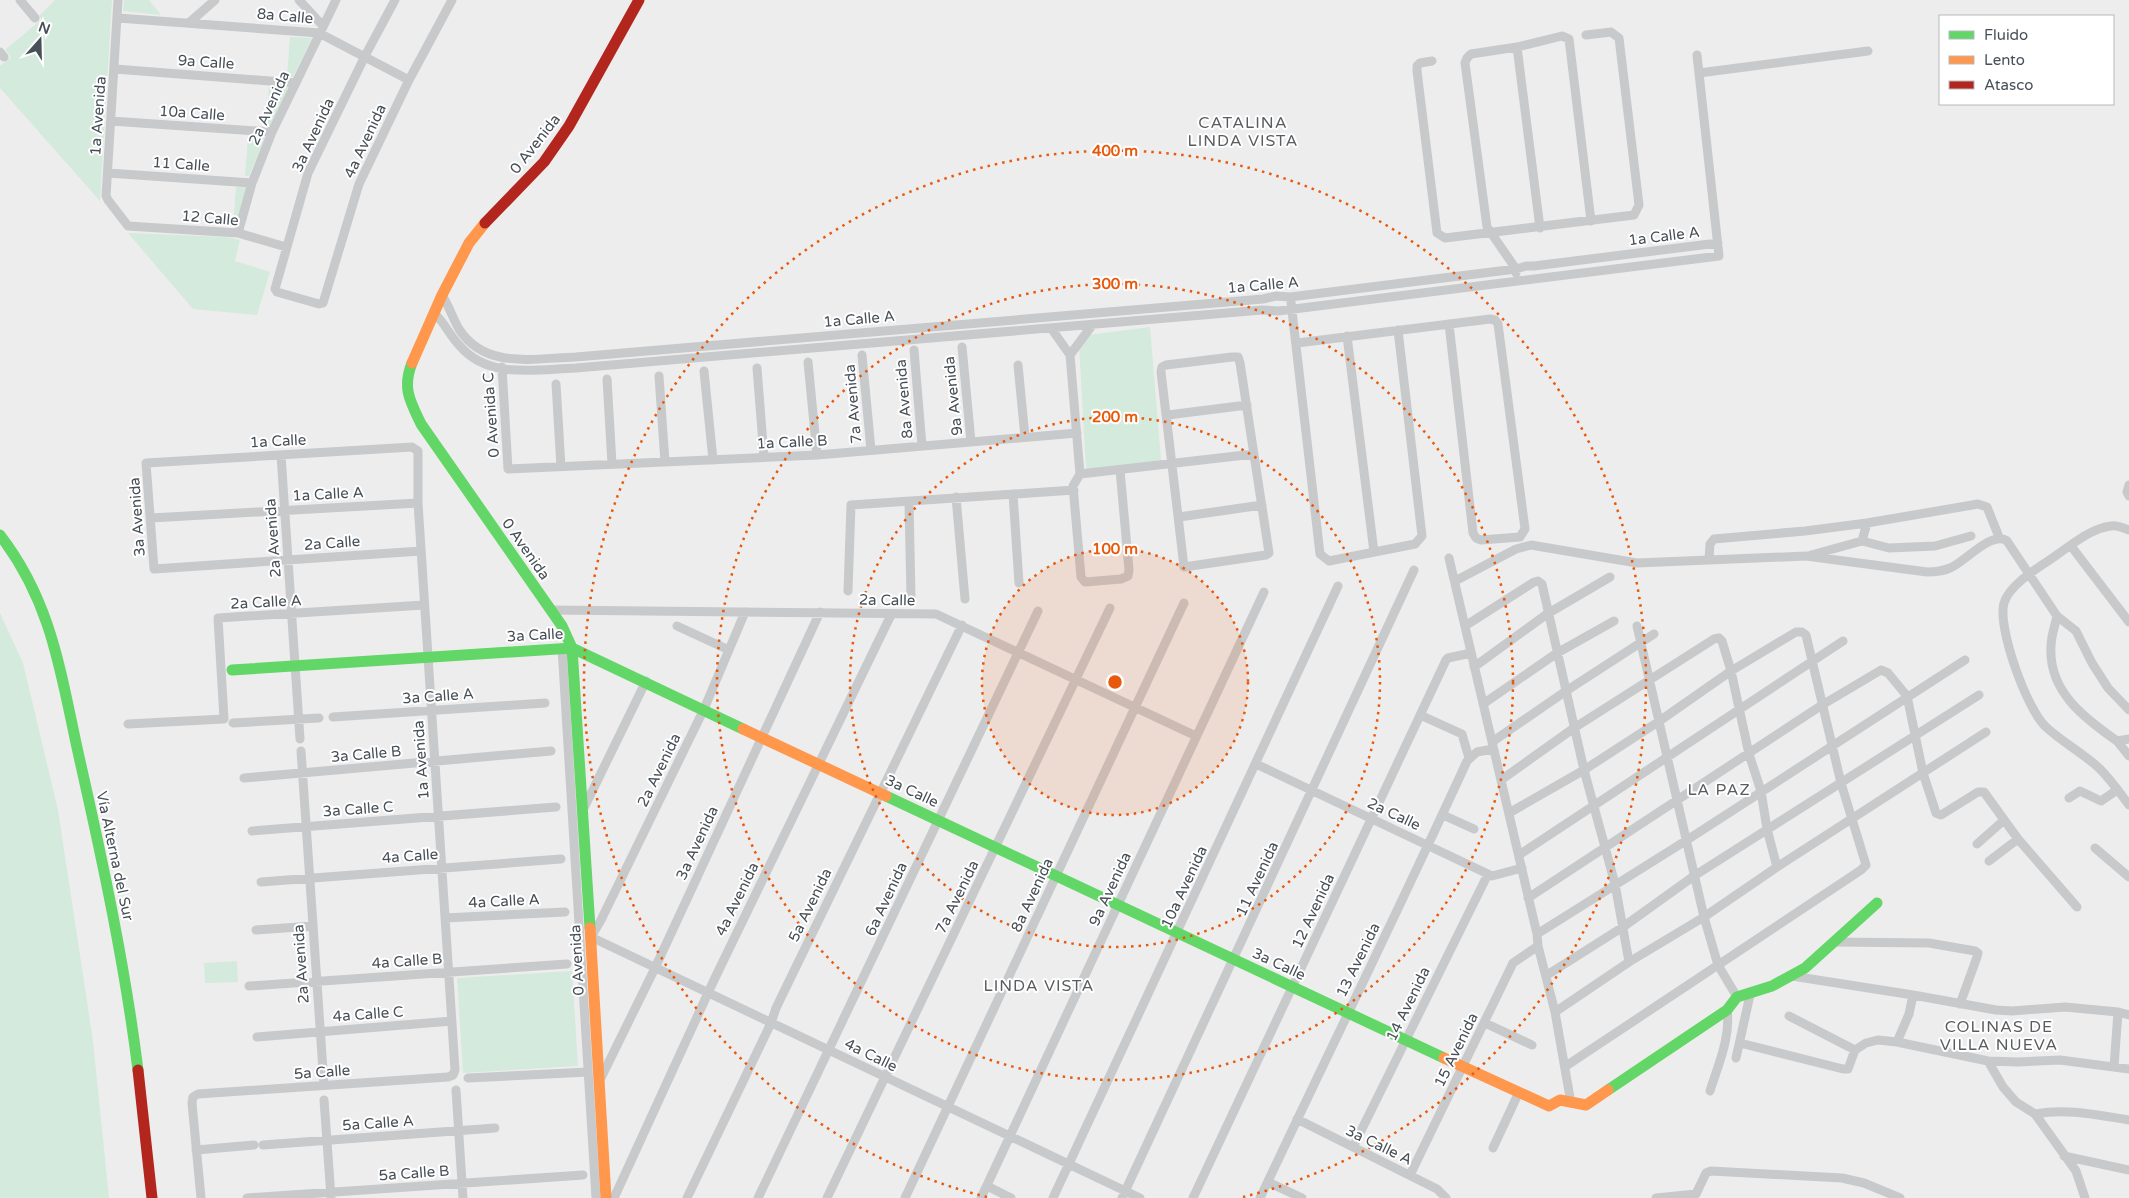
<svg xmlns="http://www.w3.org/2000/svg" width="2129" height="1198" viewBox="0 0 2129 1198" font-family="'Varela Round',sans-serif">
	<rect width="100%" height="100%" fill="#eeeded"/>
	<path fill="#d4eadd" d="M55 0H112L100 201 0 88V66L11 57 5 50 42 19 39 16Z
		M124 0H149L161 15 123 11Z
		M290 37 312 38 293 77H287Z
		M269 87H289L271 126H266Z
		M248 137H265L249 176H245Z
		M236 187H247L236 226H233Z
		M128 233 227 237 240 240 235 261 270 272 257 315 193 309Z
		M1150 327 1161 460 1086 470 1079 345 1088 335Z
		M0 613 23 663 58 810 93 1041 109 1198H0Z
		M237 961 238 982 205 983 204 963Z
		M572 971 578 1066 463 1073 457 978Z"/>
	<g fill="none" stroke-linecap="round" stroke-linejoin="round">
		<path stroke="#c8c9cb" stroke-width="9" d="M20 0 35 18
			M118 0 106 196 108 200 128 226 238 233 286 247
			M299 0 323 26
			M395 0 365 56 308 173 275 289 277 292 319 304 323 303 359 184 409 80 452 0
			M118 18 319 33 409 80
			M190 22 215 0
			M1517 47 1540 228
			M0 52 4 57
			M1432 61 1420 63 1417 66V71L1437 233 1445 238 1634 215 1639 205 1619 38 1611 32 1586 35
			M115 69 296 83
			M1699 73 1868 51
			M111 121 272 132
			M108 173 252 183
			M238 233 252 183 272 132 336 0
			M1516 273V269L1487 227 1465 63 1467 58 1471 54 1517 47 1562 36 1569 39 1591 221
			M442 295C449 306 453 319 459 329 485 370 535 358 576 357L1263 299 1276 296 1290 297 1516 269 1526 266H1534L1718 243
			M1291 302 1320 554 1329 561 1415 544 1422 536 1398 330
			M434 313C445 323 450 336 460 346 489 380 537 369 576 368L1262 310 1278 311 1719 256 1697 55
			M1051 328 1070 355 1080 474 1073 486 1081 577 1085 582 1121 579 1128 576 1129 570 1120 470
			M1347 336 1374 552
			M1297 343 1490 319 1495 320 1498 324 1525 529 1520 537 1481 540 1476 538 1473 533 1449 324
			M962 347 971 442
			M914 350 922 446
			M862 355 871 450
			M1070 355 1093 324
			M1232 357H1238L1240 363 1269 553 1266 555 1184 567 1161 372 1162 367 1166 365Z
			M808 362 817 455
			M1018 365 1025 437
			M502 367 508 469 817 455 1077 433
			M757 368 764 457
			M704 371 713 460
			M659 376 665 462
			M607 379 612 464
			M556 384 561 467
			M1168 415 1247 405
			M281 455 300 739
			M1080 474 1254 454
			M2129 485 2127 492 2129 496
			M1013 494 1019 583
			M956 497 965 599
			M909 502 911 597
			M1179 517 1262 505
			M151 518 418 503
			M2129 530C2124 528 2116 525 2111 526 2091 528 2070 546 2054 557 2039 567 2009 585 2004 603 1997 627 2027 710 2046 727 2062 742 2083 753 2100 769 2111 780 2120 793 2129 805
			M1862 541 1889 548 1935 546 1971 536
			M2071 546 2129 622
			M1811 555 1862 541 1867 523 1978 504 1987 507 1999 537
			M1449 558 1537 934 1538 946 1555 1012 1571 1103
			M1709 559 1710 544 1714 539 1805 531 1867 523
			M1455 581 1516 549 1531 545 1637 563 1806 556 1927 572C1935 572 1943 571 1950 568 1965 562 1992 530 2007 541L2057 616 2076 631 2092 663 2108 688 2129 710
			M848 591 851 505 1074 490
			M551 610 936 614 1196 736
			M745 612 704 709 601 920 591 937 1140 1198
			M2057 616C2055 626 2051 636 2051 646 2048 691 2084 718 2117 741L2129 739
			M677 626 729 650
			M1465 626 1534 582 1538 581 1542 584 1584 770 1615 884 1629 962
			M1637 626 1704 917 1718 965 1737 997
			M562 648 596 1198
			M1474 667 1547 614 1610 577
			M1483 704 1557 653 1614 621
			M1420 715 1462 734 1469 758
			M333 717 545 703
			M233 723 319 718
			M128 724 224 719 218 618 424 605
			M2117 741 2129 756
			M1492 742 1566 691 1654 634
			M301 751 324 1085
			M1256 764 1488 874 1492 876 1522 868
			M244 778 551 751
			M1501 780 1574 728 1714 639 1719 638 1722 641 1731 671 1749 754 1761 791 1767 829 1777 867
			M2069 798 2080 791 2101 801 2117 790
			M584 808 646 681
			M1509 813 1584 770 1658 722 1731 671 1796 632H1802L1806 635 1841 783 1866 865 1861 870 1566 1066
			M1443 815 1474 829
			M252 831 556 807
			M1977 844 2003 821
			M2095 848 2129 877
			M1519 855 1843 641
			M1989 861 2018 839
			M261 882 561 859
			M1528 898 1822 705 1881 670 1888 673 1907 696 1923 773 1936 813 1941 815 1978 792H1984L2018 839 2077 907
			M445 918 565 912
			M256 930 313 926
			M1537 934 1687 840 1965 660
			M1835 942 1929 943 1975 951 1978 953 1977 957 1960 1004
			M1547 975 1623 927 1694 876 1979 695
			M1792 976 1913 995 1996 1010 2012 1011 2065 1007 2118 1012 2129 1015
			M249 986 567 964
			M1555 1012 1629 962 1704 917 1777 867 1986 732
			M1789 1016 1855 1050
			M1485 1023 1532 1045
			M257 1037 452 1021
			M1897 1042 1909 1014 1913 995
			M1740 1043 1843 1069H1848L1855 1050 1866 1043 1878 1040 1897 1042 1988 1061 2018 1062 2060 1060 2129 1069
			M1736 1058 1750 995
			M1988 1061 2003 1087 2016 1102 2035 1114 2076 1171 2085 1198
			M2114 1067 2118 1012
			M468 1078 588 1072
			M599 1082 655 968 820 612
			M456 1090 463 1198
			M1710 1091C1718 1065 1731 1037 1727 1010
			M324 1100 331 1197
			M2035 1114C2067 1108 2097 1115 2129 1120
			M1297 1119 1437 1189 1446 1198
			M263 1145 495 1128
			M1353 1147 1488 874
			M1493 1148 1519 1092
			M196 1150 254 1145
			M2064 1156 2129 1170
			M1410 1175 1513 963 1538 946
			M1268 1182 1302 1198
			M987 1186 1011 1198
			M201 1198 192 1103 193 1097 198 1094 448 1077 453 1075 455 1070 418 503V451L412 447 146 463 154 569 421 551
			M247 1198 583 1175
			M614 1198 714 980 891 615
			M687 1198 771 1023 776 1008 962 625
			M758 1198 1038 611
			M827 1198 1110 608
			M905 1198 1184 603
			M981 1198 1264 592
			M1053 1198 1338 586
			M1122 1198 1414 570
			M1193 1198 1446 660 1448 658 1471 653
			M1260 1198C1329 1052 1400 907 1467 761L1477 752 1493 749
			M1656 1198 1696 1194 1706 1173 1711 1171 1842 1178 1864 1183 1900 1198"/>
		<path stroke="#63d668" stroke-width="11" d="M412 363C402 388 410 401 421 424L562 626 572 648 590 928
			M0 535C54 605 61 678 80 761 103 863 125 966 138 1070
			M232 670 572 648 743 729
			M886 796 1444 1058
			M1608 1090 1727 1010 1737 997 1772 986 1805 968 1877 903"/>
		<path stroke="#ff974d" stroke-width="11" d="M412 363 442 295 469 243 485 223
			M743 729 886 796
			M590 928 606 1198
			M1444 1058 1549 1106 1560 1100 1586 1105 1608 1090"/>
		<path stroke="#b3261e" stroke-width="11" d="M485 223 544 162 569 126 639 0
			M138 1070 152 1198"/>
	</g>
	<circle cx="1115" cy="682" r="133" fill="#e8590c" fill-opacity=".12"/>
	<g fill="none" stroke="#e8590c" stroke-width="2.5" stroke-dasharray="2.5 5">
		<circle cx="1115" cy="682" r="133"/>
		<circle cx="1115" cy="682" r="265"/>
		<circle cx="1115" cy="682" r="398"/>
		<path d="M987 1197A531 531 0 1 1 1243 1197"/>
	</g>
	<g text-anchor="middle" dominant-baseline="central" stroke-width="4" stroke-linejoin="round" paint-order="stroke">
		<g font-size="15" fill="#474f57" stroke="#fff">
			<text transform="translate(285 16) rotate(5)">8a Calle</text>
			<text transform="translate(206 62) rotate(4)">9a Calle</text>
			<text transform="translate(269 108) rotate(-66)">2a Avenida</text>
			<text transform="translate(192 113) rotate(4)">10a Calle</text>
			<text transform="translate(98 116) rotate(-86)">1a Avenida</text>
			<text transform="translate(313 135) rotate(-65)">3a Avenida</text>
			<text transform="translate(365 141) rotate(-65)">4a Avenida</text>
			<text transform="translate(535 144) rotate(-52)">0 Avenida</text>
			<text transform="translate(181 164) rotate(4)">11 Calle</text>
			<text transform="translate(210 218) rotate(5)">12 Calle</text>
			<text transform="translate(1664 236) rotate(-7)">1a Calle A</text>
			<text transform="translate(1263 285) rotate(-5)">1a Calle A</text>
			<text transform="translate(859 319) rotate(-5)">1a Calle A</text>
			<text transform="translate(953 396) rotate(-96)">9a Avenida</text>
			<text transform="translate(904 399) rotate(-95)">8a Avenida</text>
			<text transform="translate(853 404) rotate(-95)">7a Avenida</text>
			<text transform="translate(491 415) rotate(-94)">0 Avenida C</text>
			<text transform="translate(278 441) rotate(-3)">1a Calle</text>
			<text transform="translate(792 442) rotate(-3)">1a Calle B</text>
			<text transform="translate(328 494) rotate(-3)">1a Calle A</text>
			<text transform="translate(137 517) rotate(-94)">3a Avenida</text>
			<text transform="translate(273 538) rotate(-94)">2a Avenida</text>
			<text transform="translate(332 543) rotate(-4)">2a Calle</text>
			<text transform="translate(526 549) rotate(55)">0 Avenida</text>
			<text transform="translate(887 600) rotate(1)">2a Calle</text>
			<text transform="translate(266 602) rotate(-3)">2a Calle A</text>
			<text transform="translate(535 635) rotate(-3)">3a Calle</text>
			<text transform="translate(438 696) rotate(-4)">3a Calle A</text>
			<text transform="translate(366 754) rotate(-5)">3a Calle B</text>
			<text transform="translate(421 760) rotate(-94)">1a Avenida</text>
			<text transform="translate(659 770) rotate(-64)">2a Avenida</text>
			<text transform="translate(912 791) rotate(25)">3a Calle</text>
			<text transform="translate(358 809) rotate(-4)">3a Calle C</text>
			<text transform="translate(1394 814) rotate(25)">2a Calle</text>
			<text transform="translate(697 843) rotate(-65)">3a Avenida</text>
			<text transform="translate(115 856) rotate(78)">Vía Alterna del Sur</text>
			<text transform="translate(410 856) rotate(-4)">4a Calle</text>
			<text transform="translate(1257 879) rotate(-65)">11 Avenida</text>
			<text transform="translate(1184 887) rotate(-65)">10a Avenida</text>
			<text transform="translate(1110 889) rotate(-65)">9a Avenida</text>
			<text transform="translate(1032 895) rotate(-65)">8a Avenida</text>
			<text transform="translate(957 897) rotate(-64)">7a Avenida</text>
			<text transform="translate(737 899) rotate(-64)">4a Avenida</text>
			<text transform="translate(886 899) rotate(-65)">6a Avenida</text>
			<text transform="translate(504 901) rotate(-3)">4a Calle A</text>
			<text transform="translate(810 905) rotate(-64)">5a Avenida</text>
			<text transform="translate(1313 911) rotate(-65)">12 Avenida</text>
			<text transform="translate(577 960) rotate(-93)">0 Avenida</text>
			<text transform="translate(1358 960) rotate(-64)">13 Avenida</text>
			<text transform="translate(407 961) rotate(-4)">4a Calle B</text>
			<text transform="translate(301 964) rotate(-94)">2a Avenida</text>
			<text transform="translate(1279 964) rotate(25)">3a Calle</text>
			<text transform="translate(1408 1004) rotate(-64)">14 Avenida</text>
			<text transform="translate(368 1014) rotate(-4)">4a Calle C</text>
			<text transform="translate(1456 1050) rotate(-64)">15 Avenida</text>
			<text transform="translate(871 1055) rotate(26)">4a Calle</text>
			<text transform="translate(322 1072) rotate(-4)">5a Calle</text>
			<text transform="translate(378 1123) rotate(-4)">5a Calle A</text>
			<text transform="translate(1379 1145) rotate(26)">3a Calle A</text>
			<text transform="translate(414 1173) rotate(-4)">5a Calle B</text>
		</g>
		<g font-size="16" letter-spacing="1" fill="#5a5d60" stroke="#fff">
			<text x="1243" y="123">CATALINA<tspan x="1243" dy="18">LINDA VISTA</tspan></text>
			<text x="1719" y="790">LA PAZ</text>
			<text x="1039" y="986">LINDA VISTA</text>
			<text x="1999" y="1027">COLINAS DE<tspan x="1999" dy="18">VILLA NUEVA</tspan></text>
		</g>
	</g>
	<circle cx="1115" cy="682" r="8" fill="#e8590c" stroke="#fff" stroke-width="2.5"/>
	<g font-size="15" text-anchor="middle" font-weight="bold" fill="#e8590c" stroke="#fff" stroke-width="4" stroke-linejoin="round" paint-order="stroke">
		<text x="1115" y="156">400 m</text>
		<text x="1115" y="289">300 m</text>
		<text x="1115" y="422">200 m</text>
		<text x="1115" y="554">100 m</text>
	</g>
	<rect x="1939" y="15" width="175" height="90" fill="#ffffff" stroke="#b5b9bc"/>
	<rect x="1949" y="31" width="25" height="8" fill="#63d668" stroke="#b5b9bc"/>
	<text x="1984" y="40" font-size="15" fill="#474f57">Fluido</text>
	<rect x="1949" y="56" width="25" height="8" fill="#ff974d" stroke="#b5b9bc"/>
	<text x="1984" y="65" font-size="15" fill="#474f57">Lento</text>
	<rect x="1949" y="81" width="25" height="8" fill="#b3261e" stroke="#b5b9bc"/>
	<text x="1984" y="90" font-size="15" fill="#474f57">Atasco</text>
	<g transform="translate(40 40) rotate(20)" stroke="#ffffff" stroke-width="4" paint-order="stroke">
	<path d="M0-4L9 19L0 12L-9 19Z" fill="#474f57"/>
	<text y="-8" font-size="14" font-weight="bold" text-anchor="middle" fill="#474f57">N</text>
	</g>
</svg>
